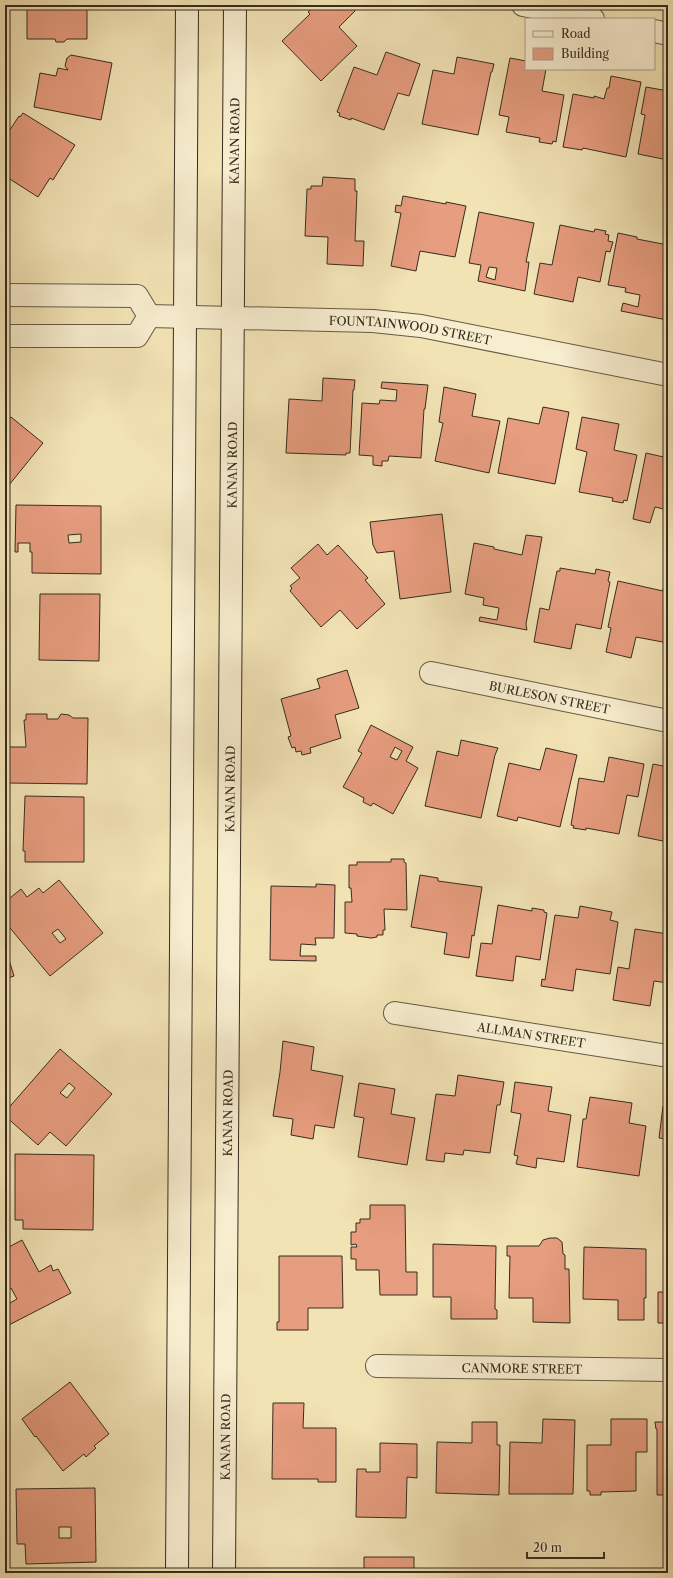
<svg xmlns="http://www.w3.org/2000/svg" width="673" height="1578" viewBox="0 0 673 1578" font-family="'Libre Caslon Text',serif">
	<rect width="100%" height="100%" fill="#f2e3b5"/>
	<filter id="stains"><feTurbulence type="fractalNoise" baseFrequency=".005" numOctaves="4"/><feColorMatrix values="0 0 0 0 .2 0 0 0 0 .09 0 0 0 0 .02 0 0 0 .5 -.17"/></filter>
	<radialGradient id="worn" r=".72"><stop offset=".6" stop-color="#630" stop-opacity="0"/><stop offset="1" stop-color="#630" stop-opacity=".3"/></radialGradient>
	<path fill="#e79d7f" stroke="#362c1f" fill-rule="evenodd" d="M27 5H87V39H67L64 42H56L55 39H27Z
		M315 5H350L355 11 339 27 357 46 321 81 282 41 310 14 308 12Z
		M386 52 420 64 409 96 398 93 384 130 351 118V120L339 116 340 113 337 112 354 67 377 75Z
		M71 55 112 63 101 120 34 107 40 73 56 76 58 68 68 70 65 66 67 58Z
		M457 57 494 64 492 72H491L478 135 422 124 433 70 454 74Z
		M510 58 526 61V69H546L542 91 564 95 556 142 553 141 552 144 539 142 540 138 506 132 509 117 499 115Z
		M611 76 641 82 626 157 583 148 582 150 563 147 573 94 594 98V96L604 99 607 88H609Z
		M646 87 668 91V160L638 154 645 115 641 114Z
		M23 113 75 145 53 180 50 178 38 197 5 176V151L9 145 5 142 7 137 6 136 19 116 20 117Z
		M323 177 355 179V191H357L355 241H364L363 266 327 264 328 237 305 236 307 189H311V186H322Z
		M403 196 446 204V202L466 206 455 257 420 251 416 271 391 266 401 213 395 212 396 205 401 206Z
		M479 212 534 223 526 262H529L525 291 478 281 481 265 469 263ZM489 267 497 268 495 280 486 277Z
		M560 225 594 232 595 229 606 231 605 234 609 235 608 241 613 242 610 252 606 251 600 282 578 277 573 302 534 294 540 263 552 265Z
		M618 233 637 237V239L668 245 667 320 621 311 623 303 638 307 640 295 625 292 626 288 608 285Z
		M323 378 355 380 354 390H353L350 453H346V455L286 453 289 399 322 401Z
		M382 382 428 385 425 409H424L421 458 389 456 388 461H382V466L373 465V456L359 455 362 403 379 404 380 400 396 401 397 390 381 388Z
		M444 387 476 394 472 416 500 421 489 473 435 461 443 423 439 422Z
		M543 407 569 412 555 484 498 473 508 418 539 424Z
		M5 417 8 419 11 417 43 443 5 490Z
		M582 417 619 424 614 450 637 455 627 501 624 500 623 503 612 501 613 498 579 492 587 452 576 449Z
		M646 453 668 458V510L655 507 650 523 633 519Z
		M16 505 101 506V574L32 573V552H30V543H18V552H15ZM81 534V542L69 543 68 535Z
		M442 514 451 592 400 599 394 551 377 553 373 545 370 522Z
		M526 535 542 537 526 624 527 630 479 621 480 617 497 620 499 608 483 605 484 598 465 594 474 543 494 547V549L522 555Z
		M318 544 327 555 338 545 368 578 365 580 385 604 357 629 340 610 321 627 290 591 292 588 290 586 300 578 291 568Z
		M560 568 595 574 596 569 610 572 608 581 610 582 601 629 576 624 571 649 534 642 540 608 549 610 557 571H560Z
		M618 581 663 591V588L668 589V643L636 637 631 658 606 652 611 628 608 627Z
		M40 594H100L99 661 39 660Z
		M347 670 359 708 335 715 341 738 310 748 311 753 302 755 301 751 296 752 295 747 292 748 288 737 291 736 281 699 320 688 317 679Z
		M26 714H47V719H58L61 714 69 715 73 718H88L87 784 8 783 9 747H26L24 720H26Z
		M371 725 413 747 406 761 418 768 393 814 373 803 371 806 363 802 364 798 343 787 362 753 358 751ZM395 747 402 751 397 760 390 757Z
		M461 740 498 748 495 755 481 818 425 806 437 751 458 756Z
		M546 748 577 755 560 827 518 817 517 821 497 816 509 763 540 770Z
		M609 757 644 764 638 797 627 795 619 834 586 828V830L573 828 574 826 571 825 579 778 604 782Z
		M653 764 668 767V842L638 836Z
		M25 796 84 797V862H25V851H23Z
		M391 859H404V862L406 863 407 910 384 909 385 930H383V935H377V937L371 938 357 936V934L345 933V902H352L351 888H349V865H357V862H391Z
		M420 875 438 878V881L482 887 474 936 472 935 469 958 444 954 447 933 411 927Z
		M59 880 103 933 50 976 5 922V902L21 889 27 897 39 888 43 893ZM58 929 66 939 60 943 52 933Z
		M316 884 335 885 334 938H315L316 945 301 944 300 956H316V961L270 960 271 886 316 887Z
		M498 905 532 911V908L544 910V912L547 913 540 960 516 956 513 981 476 976 481 943 492 944Z
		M580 906 612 912 610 920 618 922 610 974 576 969 573 991 541 986 542 979 545 980 555 915 578 918Z
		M635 929 668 934V983L654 981 650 1006 613 1000 618 967 629 969Z
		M5 947 14 976 5 979Z
		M283 1041 314 1047 311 1070 343 1076 334 1128 315 1125 313 1139 291 1135 293 1119 273 1116 280 1072Z
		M60 1049 112 1094 66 1146 50 1132 38 1145 5 1116V1112ZM69 1083 75 1088 67 1098 60 1093Z
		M458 1075 504 1082 500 1105H497L490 1153 464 1150 463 1155 445 1153 444 1162 426 1160 436 1094 455 1096Z
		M515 1082 552 1087 548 1111 571 1115 564 1162 537 1158 536 1168 516 1164 518 1156 514 1155 521 1114 511 1112Z
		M359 1083 395 1089 391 1114 415 1118 407 1165 358 1157 364 1118 354 1116Z
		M590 1097 632 1103 629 1123 646 1126 639 1176 577 1167 583 1119H586Z
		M663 1106H668V1139L659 1138Z
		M668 1153V1185L664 1184Z
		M15 1154 94 1155 93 1230 23 1229V1220H15Z
		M370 1205H405L406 1272H417V1295H380L379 1270H356V1259H351V1247H357L356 1244 351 1245V1232H356V1223H360V1219H370Z
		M550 1238H557L562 1242 563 1254 565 1255V1269H569L570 1323 533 1322V1298H509L510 1256H507V1246H539L543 1240Z
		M22 1240 39 1272 51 1265 53 1271 58 1269 71 1293 5 1327V1293L10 1303 17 1299 11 1288 5 1291V1249Z
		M433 1244 496 1246 495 1309 497 1310V1319H451V1297H433Z
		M584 1247 646 1249V1298H644V1320H618V1300L583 1299Z
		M279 1256H342L343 1308H308V1330H277V1322H279Z
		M658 1292H668V1323H658Z
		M70 1382 109 1434 94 1446 96 1448 86 1457 84 1454 63 1471 36 1436 35 1437 22 1419Z
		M273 1403H304L303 1428H336V1482H318V1479H272Z
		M543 1419 575 1420 573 1494H509L510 1442 542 1443Z
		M611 1419H647V1452H636V1491L601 1492V1495H590V1491H587V1445H611Z
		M472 1422H497V1445H500L499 1495 436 1493 437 1442 472 1443Z
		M655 1422H668V1495H657V1429H656Z
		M380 1443 417 1444V1478L407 1477 406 1518 356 1517 357 1469H366V1472H380Z
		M95 1488 96 1562 26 1564 25 1544H17L16 1489ZM59 1527H71V1538H59Z
		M364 1557H414V1573H364Z"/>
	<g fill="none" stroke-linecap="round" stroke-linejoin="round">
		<g stroke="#655a44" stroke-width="24">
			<g id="street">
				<path d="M523 5 593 19"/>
				<path d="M654 31 668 34"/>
				<path d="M5 295 137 296 149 316"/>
				<path id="s1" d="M149 316 373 321 421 326 668 375"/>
				<path d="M5 336H137L149 316"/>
				<path id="s2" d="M431 673 668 721"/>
				<path id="s3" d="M395 1013 668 1056"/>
				<path id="s4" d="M377 1366 668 1370"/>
			</g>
		</g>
		<g stroke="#362c1f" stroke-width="24">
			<g id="secondary">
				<path d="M177 1573 187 5"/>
				<path id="s5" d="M224 1573 235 5"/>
			</g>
		</g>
		<use href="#street" stroke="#f7edcf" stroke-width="22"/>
		<use href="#secondary" stroke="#f7edcf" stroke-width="22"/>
	</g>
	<g text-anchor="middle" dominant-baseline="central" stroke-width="4" stroke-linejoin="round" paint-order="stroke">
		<g font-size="12" fill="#362c1f" stroke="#f7edcf">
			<text stroke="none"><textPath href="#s5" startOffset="1432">KANAN ROAD</textPath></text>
			<text stroke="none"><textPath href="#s1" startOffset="262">FOUNTAINWOOD STREET</textPath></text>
			<text stroke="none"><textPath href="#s5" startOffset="1108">KANAN ROAD</textPath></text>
			<text stroke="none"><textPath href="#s2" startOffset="121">BURLESON STREET</textPath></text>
			<text stroke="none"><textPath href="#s5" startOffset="784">KANAN ROAD</textPath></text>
			<text stroke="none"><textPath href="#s3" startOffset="138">ALLMAN STREET</textPath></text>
			<text stroke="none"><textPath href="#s5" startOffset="460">KANAN ROAD</textPath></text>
			<text stroke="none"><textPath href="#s4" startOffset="145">CANMORE STREET</textPath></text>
			<text stroke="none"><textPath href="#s5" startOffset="136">KANAN ROAD</textPath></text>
		</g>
	</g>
	<rect width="673" height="1578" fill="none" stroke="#f2e3b5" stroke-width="20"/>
	<rect x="6" y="6" width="661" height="1566" fill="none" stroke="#362c1f" stroke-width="2"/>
	<rect x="10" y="10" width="653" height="1558" fill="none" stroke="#362c1f"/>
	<rect x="525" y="18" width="130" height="52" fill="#f7edcf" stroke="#aaa089"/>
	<rect x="533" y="31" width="20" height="6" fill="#f7edcf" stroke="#aaa089"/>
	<text x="561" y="38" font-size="12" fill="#362c1f">Road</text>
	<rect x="533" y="48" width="20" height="12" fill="#e79d7f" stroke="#aaa089"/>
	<text x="561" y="58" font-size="12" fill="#362c1f">Building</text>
	<path d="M527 1552v6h77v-6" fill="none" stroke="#362c1f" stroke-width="2"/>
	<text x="533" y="1552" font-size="12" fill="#362c1f" stroke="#f7edcf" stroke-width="3" paint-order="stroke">20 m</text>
	<rect width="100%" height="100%" filter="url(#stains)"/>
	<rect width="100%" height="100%" fill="url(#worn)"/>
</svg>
